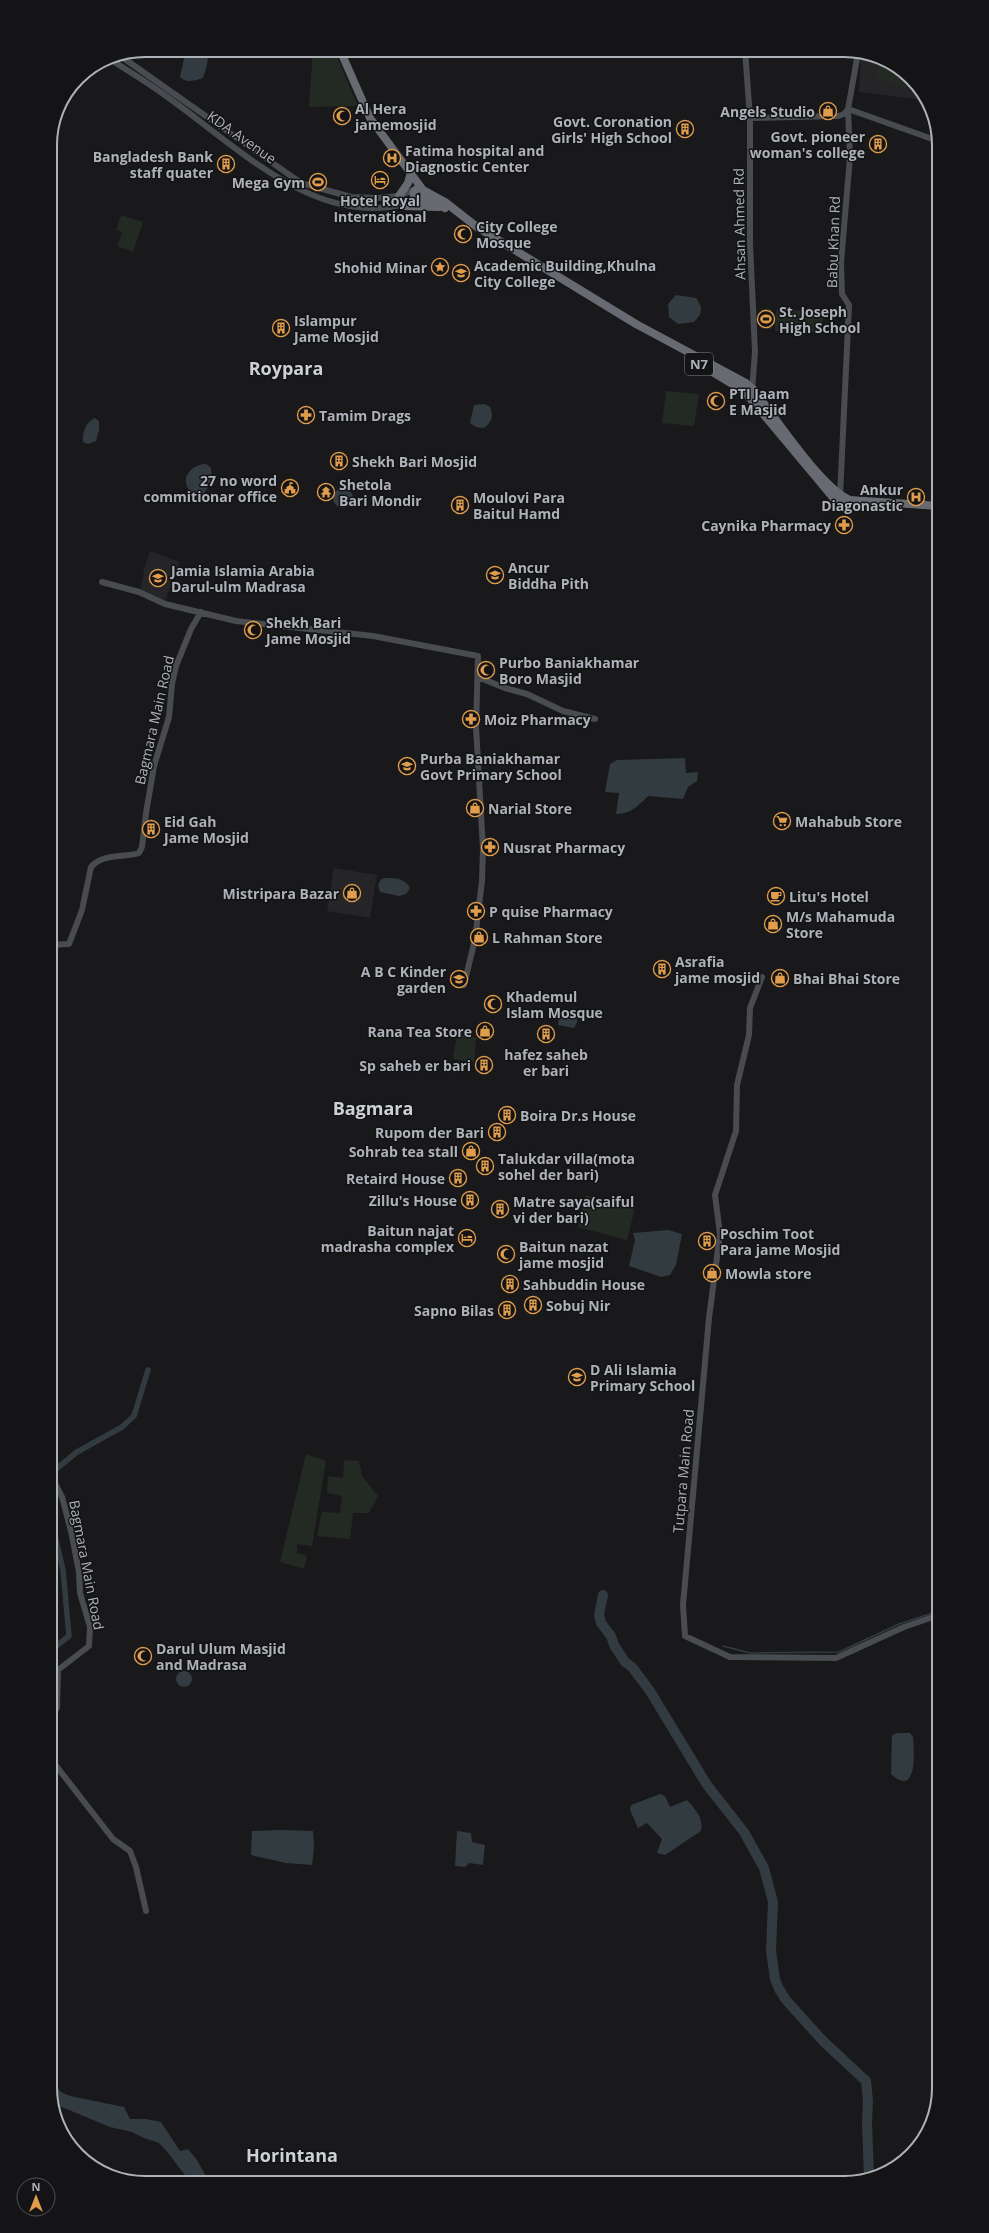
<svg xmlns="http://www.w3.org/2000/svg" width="989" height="2233" viewBox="0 0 989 2233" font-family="'Open Sans',sans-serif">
	<rect width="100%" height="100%" fill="#19191b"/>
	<path fill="#252528" d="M861 54 902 70 924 100 859 92Z
		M150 551 180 562 165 601 140 591 145 566Z
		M402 759 414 760 412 773 401 772Z
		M334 868 377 875 370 918 327 911Z"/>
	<path fill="#232a23" d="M313 50H334L358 106 309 107Z
		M880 61 902 70 916 89 876 79Z
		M121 215 143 222 133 252 117 246 122 232 116 230Z
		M761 309H772V329L760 328Z
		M776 310 823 311V332L775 331Z
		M666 391 699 394 694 426 662 423Z
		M467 1034 476 1038 474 1062 453 1059 457 1035Z
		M586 1195 635 1208 627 1240 578 1227Z
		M306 1454 326 1461 312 1546 297 1544V1553L307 1556 304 1569 280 1562Z
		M344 1460 359 1461 362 1476 378 1496 369 1513H353L350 1539 317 1536 322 1512 340 1513 342 1496 327 1493 328 1476 343 1478Z"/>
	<path fill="#323b40" d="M186 50H206C210 59 206 69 203 78 195 80 187 84 180 77Z
		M676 295 696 298C704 309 702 313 694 322L678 324 669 317 668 304Z
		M485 404 490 407C494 416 492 421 484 428L476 427 470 423 474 405Z
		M95 418 99 421V430L96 441 88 444 83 442C82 432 86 422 95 418Z
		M206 464 211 468C212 478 211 487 203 494L192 493C178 481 190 464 206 464Z
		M333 498a10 10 0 1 1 20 0a10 10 0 1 1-20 0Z
		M685 758 686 773 698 772 697 781 688 787 683 799 648 796C638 806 631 814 616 814L619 793 605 792 610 764 617 760Z
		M385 878C395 878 405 878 410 888L406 894 399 896 380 892 378 885 381 879Z
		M563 1010 577 1013V1022L574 1028 558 1025 559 1017Z
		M668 1230 682 1234 676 1265 670 1275 661 1277 629 1266 635 1240 633 1233Z
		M176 1679a8 8 0 1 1 16 0a8 8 0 1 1-16 0Z
		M898 1733H910L913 1737C914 1750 918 1799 891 1774L892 1735Z
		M660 1794 665 1796 670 1807 687 1800C695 1809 704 1818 701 1831L665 1855 657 1853 662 1839 647 1823 638 1828 630 1810 631 1805Z
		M280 1830 313 1831 314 1847 312 1865 286 1863 251 1855 252 1831Z
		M457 1831 471 1833 472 1842 485 1845 483 1865 469 1863 465 1867 455 1866Z
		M50 2078 61 2092 70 2096 124 2107 130 2119H146L161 2122 180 2151 188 2149 197 2160 209 2182H190L169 2154 159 2143 144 2138 132 2132 110 2127 52 2103Z"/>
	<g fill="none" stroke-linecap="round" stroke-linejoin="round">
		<path stroke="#323b40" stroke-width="1.5" d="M723 1646 750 1653 839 1652 899 1624 939 1611"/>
		<path stroke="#323b40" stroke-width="5.5" d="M50 1474 77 1452 122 1427 134 1416 148 1370
			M50 1651 69 1636 63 1570 50 1515"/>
		<path stroke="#323b40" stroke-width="10" d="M603 1595 599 1615 601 1623 611 1636 614 1645 625 1662 632 1667 650 1691 707 1785 744 1832 764 1868 773 1902 771 1951 775 1979 779 1989 786 2000 823 2041 866 2081 868 2101 867 2123 869 2178"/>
		<path stroke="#484b4f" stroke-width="6" d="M745 50 750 118V243L755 352 752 391
			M119 55 301 183 351 197 378 198 399 196 416 189
			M108 58C127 70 147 82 166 96 240 148 323 237 421 199
			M848 109 938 141
			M750 118 838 116 844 114 848 109
			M840 496 849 305 842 294 841 263 850 157 848 109 858 53
			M102 582 139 592 165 604 236 621 373 636 478 656 476 727 483 849 482 881 475 939 464 985
			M478 677 505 688 527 694 563 711 595 719
			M939 819 936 648 939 634
			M50 945 69 944 82 910 91 867C103 853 124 858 139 853L142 847 146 813 154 766 169 717 172 684 176 666 191 629 201 612
			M762 977 750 1008 749 1035 737 1085 736 1131 715 1195 720 1234 709 1318 683 1605 685 1636 730 1657 836 1658 904 1627 939 1615
			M50 1718 57 1708 58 1670 89 1646 90 1627 80 1593 79 1572 71 1531 62 1497 50 1474
			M50 1758 113 1839 130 1851 136 1867 146 1911"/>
		<path stroke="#676a70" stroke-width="8" d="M340 50 370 118 423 190 445 202 477 227 636 324 746 383 753 389C775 417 821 488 850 500L939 506
			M413.5 194a5.5 5.5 0 1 1 11 0a5.5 5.5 0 1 1-11 0Z
			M399 196 408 183 411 173
			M423 198 445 208
			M404 206 439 207
			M701 365 744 391 835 500 849 506 870 507"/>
	</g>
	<defs>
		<g id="shop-ring" transform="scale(0.9)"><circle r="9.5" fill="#141416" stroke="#e19d4b" stroke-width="1.5"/><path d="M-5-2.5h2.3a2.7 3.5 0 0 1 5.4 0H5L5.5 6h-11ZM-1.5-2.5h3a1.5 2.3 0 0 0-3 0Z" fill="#e19d4b"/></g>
		<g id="mosque-ring" transform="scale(0.9)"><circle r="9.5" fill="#141416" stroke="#e19d4b" stroke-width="1.5"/><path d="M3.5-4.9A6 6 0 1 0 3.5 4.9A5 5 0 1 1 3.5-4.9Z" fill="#e19d4b"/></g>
		<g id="building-ring" transform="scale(0.9)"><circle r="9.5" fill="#141416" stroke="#e19d4b" stroke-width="1.5"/><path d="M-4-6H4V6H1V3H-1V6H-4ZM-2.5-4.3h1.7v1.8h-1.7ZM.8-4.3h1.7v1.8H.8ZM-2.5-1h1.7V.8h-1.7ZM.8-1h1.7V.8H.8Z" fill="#e19d4b"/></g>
		<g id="hospital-ring" transform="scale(0.9)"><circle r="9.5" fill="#141416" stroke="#e19d4b" stroke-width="1.5"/><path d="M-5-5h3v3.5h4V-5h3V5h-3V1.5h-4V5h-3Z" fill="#e19d4b"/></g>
		<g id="hotel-ring" transform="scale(0.9)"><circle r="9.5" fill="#141416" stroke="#e19d4b" stroke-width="1.5"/><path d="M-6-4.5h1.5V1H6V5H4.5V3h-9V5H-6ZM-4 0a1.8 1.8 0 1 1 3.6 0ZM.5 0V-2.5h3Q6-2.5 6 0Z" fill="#e19d4b"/></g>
		<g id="stadium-ring" transform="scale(0.9)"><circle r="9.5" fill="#141416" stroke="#e19d4b" stroke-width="1.5"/><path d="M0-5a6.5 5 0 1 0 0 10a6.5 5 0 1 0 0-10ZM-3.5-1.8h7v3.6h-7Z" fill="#e19d4b"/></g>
		<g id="sight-ring" transform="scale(0.9)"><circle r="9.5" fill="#141416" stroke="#e19d4b" stroke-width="1.5"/><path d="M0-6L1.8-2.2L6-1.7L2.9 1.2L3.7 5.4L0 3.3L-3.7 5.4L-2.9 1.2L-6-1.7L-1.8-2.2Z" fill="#e19d4b"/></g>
		<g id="university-ring" transform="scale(0.9)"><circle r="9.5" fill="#141416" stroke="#e19d4b" stroke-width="1.5"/><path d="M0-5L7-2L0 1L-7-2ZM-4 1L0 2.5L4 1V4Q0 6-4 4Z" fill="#e19d4b"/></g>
		<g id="pharmacy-ring" transform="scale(0.9)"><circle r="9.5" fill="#141416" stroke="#e19d4b" stroke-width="1.5"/><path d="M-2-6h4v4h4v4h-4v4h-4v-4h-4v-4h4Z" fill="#e19d4b"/></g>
		<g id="civic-ring" transform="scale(0.9)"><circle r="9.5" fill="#141416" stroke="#e19d4b" stroke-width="1.5"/><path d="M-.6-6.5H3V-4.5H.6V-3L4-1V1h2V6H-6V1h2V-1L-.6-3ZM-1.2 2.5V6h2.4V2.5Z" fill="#e19d4b"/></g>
		<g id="temple-ring" transform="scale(0.9)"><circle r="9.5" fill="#141416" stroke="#e19d4b" stroke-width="1.5"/><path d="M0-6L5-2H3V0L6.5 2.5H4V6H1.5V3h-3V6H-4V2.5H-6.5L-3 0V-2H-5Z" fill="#e19d4b"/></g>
		<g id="school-ring" transform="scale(0.9)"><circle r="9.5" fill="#141416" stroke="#e19d4b" stroke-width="1.5"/><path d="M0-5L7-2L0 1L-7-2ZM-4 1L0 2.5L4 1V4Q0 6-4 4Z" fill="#e19d4b"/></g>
		<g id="supermarket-ring" transform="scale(0.9)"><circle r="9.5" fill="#141416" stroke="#e19d4b" stroke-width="1.5"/><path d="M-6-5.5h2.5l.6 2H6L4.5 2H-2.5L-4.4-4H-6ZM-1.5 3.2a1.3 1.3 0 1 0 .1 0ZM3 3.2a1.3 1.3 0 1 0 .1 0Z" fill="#e19d4b"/></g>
		<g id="cafe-ring" transform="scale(0.9)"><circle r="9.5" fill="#141416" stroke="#e19d4b" stroke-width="1.5"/><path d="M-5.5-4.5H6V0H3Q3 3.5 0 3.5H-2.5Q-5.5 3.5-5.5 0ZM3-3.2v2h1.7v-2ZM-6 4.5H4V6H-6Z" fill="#e19d4b"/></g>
	</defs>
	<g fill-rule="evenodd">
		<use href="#shop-ring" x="828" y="111"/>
		<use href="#mosque-ring" x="342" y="116"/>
		<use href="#building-ring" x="685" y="129"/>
		<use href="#building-ring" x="878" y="144"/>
		<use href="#hospital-ring" x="392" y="158"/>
		<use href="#building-ring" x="226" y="164"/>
		<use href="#hotel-ring" x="380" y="180"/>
		<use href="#stadium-ring" x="318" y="182"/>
		<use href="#mosque-ring" x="463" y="234"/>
		<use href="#sight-ring" x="440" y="267"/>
		<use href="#university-ring" x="461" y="273"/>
		<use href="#stadium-ring" x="766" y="319"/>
		<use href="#building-ring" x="281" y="328"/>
		<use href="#mosque-ring" x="716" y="401"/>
		<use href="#pharmacy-ring" x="306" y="415"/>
		<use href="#building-ring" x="339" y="461"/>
		<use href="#civic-ring" x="290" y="488"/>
		<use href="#temple-ring" x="326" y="492"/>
		<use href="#hospital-ring" x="916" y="497"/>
		<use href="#building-ring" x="460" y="505"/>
		<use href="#pharmacy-ring" x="844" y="525"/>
		<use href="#school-ring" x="495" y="575"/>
		<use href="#school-ring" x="158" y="578"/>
		<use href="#mosque-ring" x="253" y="630"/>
		<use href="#mosque-ring" x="486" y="670"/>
		<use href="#pharmacy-ring" x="471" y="719"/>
		<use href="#school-ring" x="407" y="766"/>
		<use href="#shop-ring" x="475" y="808"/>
		<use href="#supermarket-ring" x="782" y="821"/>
		<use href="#building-ring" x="151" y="829"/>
		<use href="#pharmacy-ring" x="490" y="847"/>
		<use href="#shop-ring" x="352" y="893"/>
		<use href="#cafe-ring" x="776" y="896"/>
		<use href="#pharmacy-ring" x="476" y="911"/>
		<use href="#shop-ring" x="773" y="924"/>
		<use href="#shop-ring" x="479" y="937"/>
		<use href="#building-ring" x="662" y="969"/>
		<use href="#shop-ring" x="780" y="978"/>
		<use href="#school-ring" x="459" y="979"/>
		<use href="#mosque-ring" x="493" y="1004"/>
		<use href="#shop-ring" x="485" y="1031"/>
		<use href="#building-ring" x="546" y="1034"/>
		<use href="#building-ring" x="484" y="1065"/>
		<use href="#building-ring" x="507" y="1115"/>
		<use href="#building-ring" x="497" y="1132"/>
		<use href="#shop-ring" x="471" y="1151"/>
		<use href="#building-ring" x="485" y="1166"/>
		<use href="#building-ring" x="458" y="1178"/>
		<use href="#building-ring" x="470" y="1200"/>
		<use href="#building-ring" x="500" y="1209"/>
		<use href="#hotel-ring" x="467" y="1238"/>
		<use href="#building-ring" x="707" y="1241"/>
		<use href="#mosque-ring" x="506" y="1254"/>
		<use href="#shop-ring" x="712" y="1273"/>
		<use href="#building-ring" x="510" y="1284"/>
		<use href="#building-ring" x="533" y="1305"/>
		<use href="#building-ring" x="507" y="1310"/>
		<use href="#school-ring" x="577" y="1377"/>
		<use href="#mosque-ring" x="143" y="1656"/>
	</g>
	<g text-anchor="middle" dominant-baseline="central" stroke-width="3" stroke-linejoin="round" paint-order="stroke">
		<rect fill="#141416" stroke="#7f8388" stroke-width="1" x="685" y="353" width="28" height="22" rx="3"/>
		<g font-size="13" font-weight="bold" fill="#adb2b9">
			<text x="699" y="364">N7</text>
		</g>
		<g font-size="14" font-weight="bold" fill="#adb2b9" stroke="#141416" text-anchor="start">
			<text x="355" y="108">Al Hera<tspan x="355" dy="16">jamemosjid</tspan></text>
			<text x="815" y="111" text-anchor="end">Angels Studio</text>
			<text x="672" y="121" text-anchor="end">Govt. Coronation<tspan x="672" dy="16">Girls' High School</tspan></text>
			<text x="865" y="136" text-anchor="end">Govt. pioneer<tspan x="865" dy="16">woman's college</tspan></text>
			<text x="405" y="150">Fatima hospital and<tspan x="405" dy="16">Diagnostic Center</tspan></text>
			<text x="213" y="156" text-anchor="end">Bangladesh Bank<tspan x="213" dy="16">staff quater</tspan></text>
			<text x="305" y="182" text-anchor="end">Mega Gym</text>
			<text x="380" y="200" text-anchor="middle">Hotel Royal<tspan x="380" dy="16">International</tspan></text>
			<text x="476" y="226">City College<tspan x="476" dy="16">Mosque</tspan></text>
			<text x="474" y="265">Academic Building,Khulna<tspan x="474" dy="16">City College</tspan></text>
			<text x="427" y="267" text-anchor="end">Shohid Minar</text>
			<text x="779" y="311">St. Joseph<tspan x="779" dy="16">High School</tspan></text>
			<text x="294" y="320">Islampur<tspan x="294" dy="16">Jame Mosjid</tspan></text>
			<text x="729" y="393">PTI Jaam<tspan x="729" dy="16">E Masjid</tspan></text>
			<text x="319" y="415">Tamim Drags</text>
			<text x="352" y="461">Shekh Bari Mosjid</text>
			<text x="277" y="480" text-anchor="end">27 no word<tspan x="277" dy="16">commitionar office</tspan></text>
			<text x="339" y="484">Shetola<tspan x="339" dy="16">Bari Mondir</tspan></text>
			<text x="903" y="489" text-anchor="end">Ankur<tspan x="903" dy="16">Diagonastic</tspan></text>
			<text x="473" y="497">Moulovi Para<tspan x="473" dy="16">Baitul Hamd</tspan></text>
			<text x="831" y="525" text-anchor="end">Caynika Pharmacy</text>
			<text x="508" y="567">Ancur<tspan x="508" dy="16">Biddha Pith</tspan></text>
			<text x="171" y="570">Jamia Islamia Arabia<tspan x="171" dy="16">Darul-ulm Madrasa</tspan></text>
			<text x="266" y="622">Shekh Bari<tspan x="266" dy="16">Jame Mosjid</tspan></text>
			<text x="499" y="662">Purbo Baniakhamar<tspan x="499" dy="16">Boro Masjid</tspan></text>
			<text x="484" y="719">Moiz Pharmacy</text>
			<text x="420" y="758">Purba Baniakhamar<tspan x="420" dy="16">Govt Primary School</tspan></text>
			<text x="488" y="808">Narial Store</text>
			<text x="164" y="821">Eid Gah<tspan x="164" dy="16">Jame Mosjid</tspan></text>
			<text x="795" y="821">Mahabub Store</text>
			<text x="503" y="847">Nusrat Pharmacy</text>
			<text x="339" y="893" text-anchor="end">Mistripara Bazar</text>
			<text x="789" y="896">Litu's Hotel</text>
			<text x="489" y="911">P quise Pharmacy</text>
			<text x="786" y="916">M/s Mahamuda<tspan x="786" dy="16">Store</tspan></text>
			<text x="492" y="937">L Rahman Store</text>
			<text x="675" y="961">Asrafia<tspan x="675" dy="16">jame mosjid</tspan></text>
			<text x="446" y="971" text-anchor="end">A B C Kinder<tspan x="446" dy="16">garden</tspan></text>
			<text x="793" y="978">Bhai Bhai Store</text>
			<text x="506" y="996">Khademul<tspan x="506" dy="16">Islam Mosque</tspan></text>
			<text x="472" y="1031" text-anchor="end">Rana Tea Store</text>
			<text x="546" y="1054" text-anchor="middle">hafez saheb<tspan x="546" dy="16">er bari</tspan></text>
			<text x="471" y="1065" text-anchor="end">Sp saheb er bari</text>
			<text x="520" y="1115">Boira Dr.s House</text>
			<text x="484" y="1132" text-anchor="end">Rupom der Bari</text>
			<text x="458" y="1151" text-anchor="end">Sohrab tea stall</text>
			<text x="498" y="1158">Talukdar villa(mota<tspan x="498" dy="16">sohel der bari)</tspan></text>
			<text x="445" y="1178" text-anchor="end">Retaird House</text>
			<text x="457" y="1200" text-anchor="end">Zillu's House</text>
			<text x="513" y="1201">Matre saya(saiful<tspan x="513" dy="16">vi der bari)</tspan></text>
			<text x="454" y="1230" text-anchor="end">Baitun najat<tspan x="454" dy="16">madrasha complex</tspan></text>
			<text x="720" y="1233">Poschim Toot<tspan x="720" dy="16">Para jame Mosjid</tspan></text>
			<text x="519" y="1246">Baitun nazat<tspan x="519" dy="16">jame mosjid</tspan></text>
			<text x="725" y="1273">Mowla store</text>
			<text x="523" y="1284">Sahbuddin House</text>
			<text x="546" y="1305">Sobuj Nir</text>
			<text x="494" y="1310" text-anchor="end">Sapno Bilas</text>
			<text x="590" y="1369">D Ali Islamia<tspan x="590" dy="16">Primary School</tspan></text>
			<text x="156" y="1648">Darul Ulum Masjid<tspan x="156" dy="16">and Madrasa</tspan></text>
		</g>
		<g font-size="14" fill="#adb2b9" stroke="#141416">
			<text transform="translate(242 137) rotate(35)">KDA Avenue</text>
			<text transform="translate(739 224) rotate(-91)">Ahsan Ahmed Rd</text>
			<text transform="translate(833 242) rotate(-88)">Babu Khan Rd</text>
			<text transform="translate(154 720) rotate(-77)">Bagmara Main Road</text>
			<text transform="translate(683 1471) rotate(-85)">Tutpara Main Road</text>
			<text transform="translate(87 1565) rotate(79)">Bagmara Main Road</text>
		</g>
		<g font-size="18" font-weight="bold" fill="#cdd0d6" stroke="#141416">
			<text x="286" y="368">Roypara</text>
			<text x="373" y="1108">Bagmara</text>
			<text x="292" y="2155">Horintana</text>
		</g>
	</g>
	<path d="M0 0H989V2233H0ZM145 57H844A88 88 0 0 1 932 145V2088A88 88 0 0 1 844 2176H145A88 88 0 0 1 57 2088V145A88 88 0 0 1 145 57Z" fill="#141416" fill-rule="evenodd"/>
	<path fill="none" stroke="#adb2b9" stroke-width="2" d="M145 57H844A88 88 0 0 1 932 145V2088A88 88 0 0 1 844 2176H145A88 88 0 0 1 57 2088V145A88 88 0 0 1 145 57Z"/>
	<g transform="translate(36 2197)"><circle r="19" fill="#141416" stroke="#515357"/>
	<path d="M0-3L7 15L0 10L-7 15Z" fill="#e19d4b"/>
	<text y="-6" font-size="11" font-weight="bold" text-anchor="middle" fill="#adb2b9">N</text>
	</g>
</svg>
